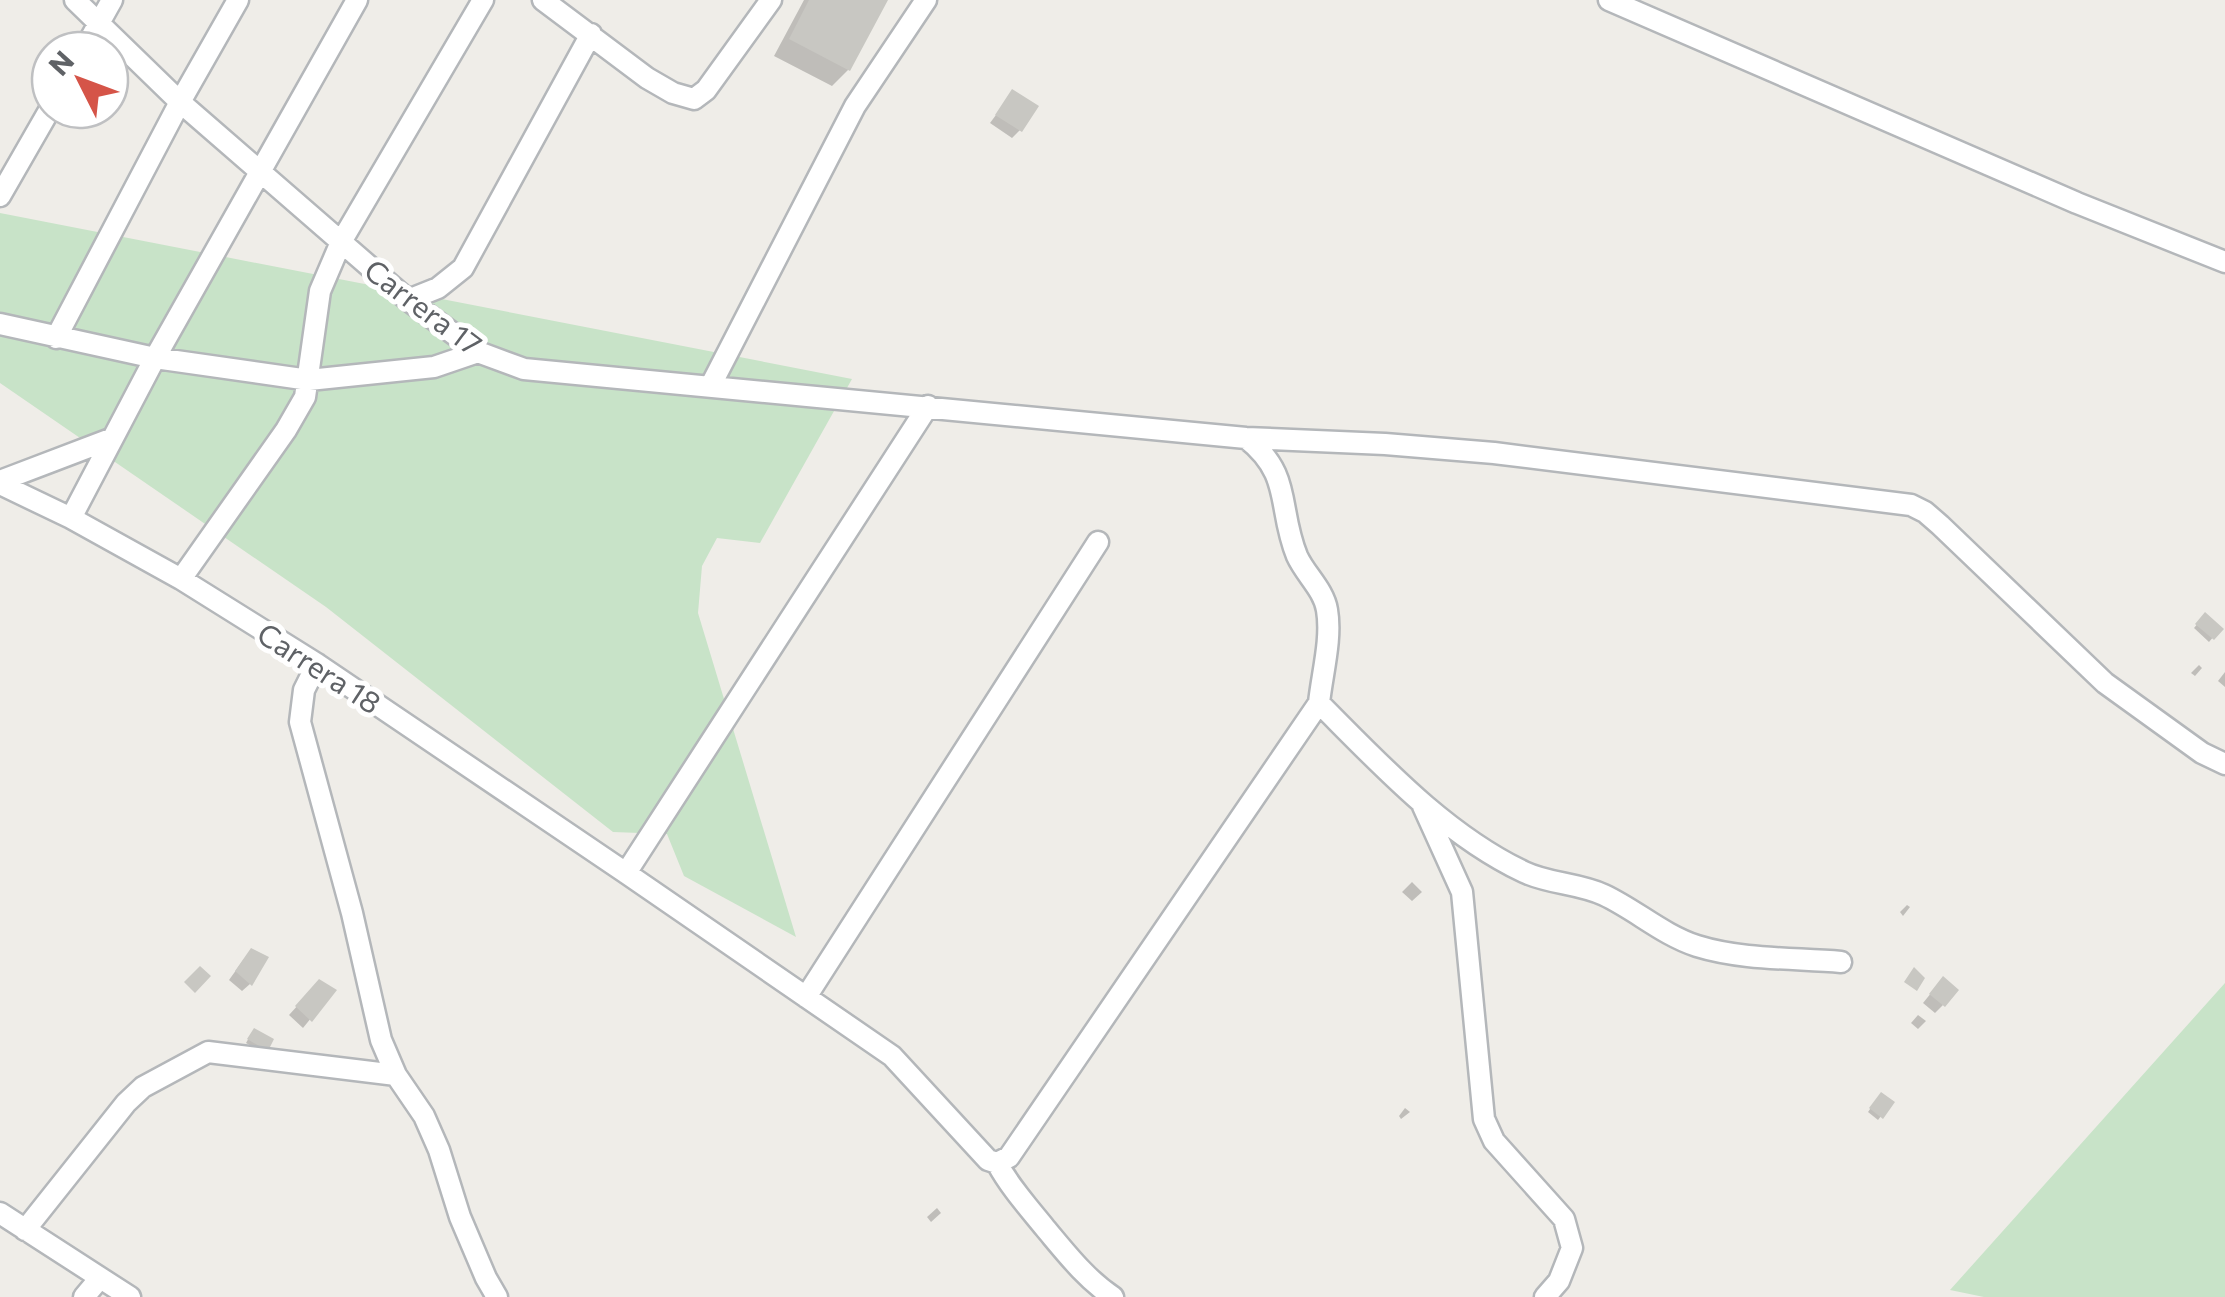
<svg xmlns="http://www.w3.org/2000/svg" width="2225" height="1297" viewBox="0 0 2225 1297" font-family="Commissioner,sans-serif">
	<rect width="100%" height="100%" fill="#efede8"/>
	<path fill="#c8e3c8" d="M0 213 852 379 760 543 717 538 702 566 698 613 796 937 684 876 667 834 613 832 326 607 0 383Z
		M2225 983V1297H1984L1950 1290Z"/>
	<path fill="#0003" d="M804 0H885L848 70 832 86 774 56Z
		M1013 92 1020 130 1012 138 990 123Z
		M2205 615 2220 629 2209 642 2194 628Z
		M2199 665 2202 668 2195 676 2191 673Z
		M2225 672V687L2218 681Z
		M1412 882 1422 892 1412 901 1402 892Z
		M1907 905 1910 907 1903 916 1900 912Z
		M265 958 250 984 242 991 229 980 244 959Z
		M319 982 333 991 303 1028 289 1015Z
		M1936 987 1943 1005 1935 1013 1923 1003Z
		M1918 1015 1926 1021 1918 1029 1911 1023Z
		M251 1034 271 1040 262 1052 246 1043Z
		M1878 1098 1891 1103 1878 1120 1868 1112Z
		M1405 1108 1410 1112 1401 1119 1399 1116Z
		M937 1208 941 1213 931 1222 927 1217Z"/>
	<path fill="#c8c7c2" d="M809 0H888L850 71 789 39Z
		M1012 89 1039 106 1022 132 995 115Z
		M2205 612 2224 629 2214 640 2195 624Z
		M251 948 269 957 252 986 235 971Z
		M200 966 211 976 195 993 184 982Z
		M1914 967 1925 978 1917 991 1904 982Z
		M1943 976 1959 990 1945 1007 1929 994Z
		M319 979 337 990 312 1022 295 1006Z
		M254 1028 274 1039 268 1051 247 1039Z
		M1881 1092 1895 1102 1883 1119 1869 1108Z"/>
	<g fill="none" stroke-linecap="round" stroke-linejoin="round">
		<g stroke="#b4b7ba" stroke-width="25">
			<path id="minor" d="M75 0 180 102 408 300 478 352 524 369 1246 438 1385 444 1494 453 1911 505 1925 512 1940 525 2105 683 2202 753 2225 764
				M543 0 647 78 673 93 694 99 706 90 771 0
				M1609 0 2077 203 2225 262
				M84 50 112 0
				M0 196 50 109
				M408 300 438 288 463 268 591 34
				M0 324 155 358 309 380 434 367 478 352
				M56 338 180 102 238 0
				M711 385 855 106 926 0
				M0 481 113 438
				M0 484 71 518 181 579 317 664 626 873 892 1056 988 1160 997 1163C1010 1187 1028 1207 1045 1228 1066 1253 1086 1279 1113 1297
				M71 518 155 358 357 0
				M181 579 286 430 305 397 320 291 341 242 483 0
				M317 664 304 690 300 722 352 913 381 1040 396 1075 424 1116 439 1150 460 1217 486 1278 497 1297
				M1319 703C1380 764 1444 834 1524 872 1549 884 1578 883 1604 895 1636 910 1663 935 1697 946 1742 960 1794 958 1841 962
				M1423 806 1462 892 1484 1119 1494 1141 1564 1219 1572 1248 1559 1281 1545 1297
				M626 873 928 406
				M806 997 1098 542
				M997 1163 1009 1157 1319 703C1322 674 1332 639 1327 610 1324 590 1305 574 1297 556 1277 507 1293 475 1246 438
				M0 1213 130 1297
				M25 1230 126 1103 143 1087 208 1052 396 1075
				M84 1297 100 1278"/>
		</g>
		<use href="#minor" stroke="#fff" stroke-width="20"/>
	</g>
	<g text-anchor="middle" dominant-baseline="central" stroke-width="10" stroke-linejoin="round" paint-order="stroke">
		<g font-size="30" fill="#5f6266" stroke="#fff">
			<text transform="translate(424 306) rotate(37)">Carrera 17</text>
			<text transform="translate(320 667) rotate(33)">Carrera 18</text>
		</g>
	</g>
	<g transform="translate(80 80) rotate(312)"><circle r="48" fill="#ffffff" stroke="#bfc0c2" stroke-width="2.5"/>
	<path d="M0-8L18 38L0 25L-18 38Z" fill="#d55448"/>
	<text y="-15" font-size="28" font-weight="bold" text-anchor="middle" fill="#5f6266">N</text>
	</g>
</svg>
